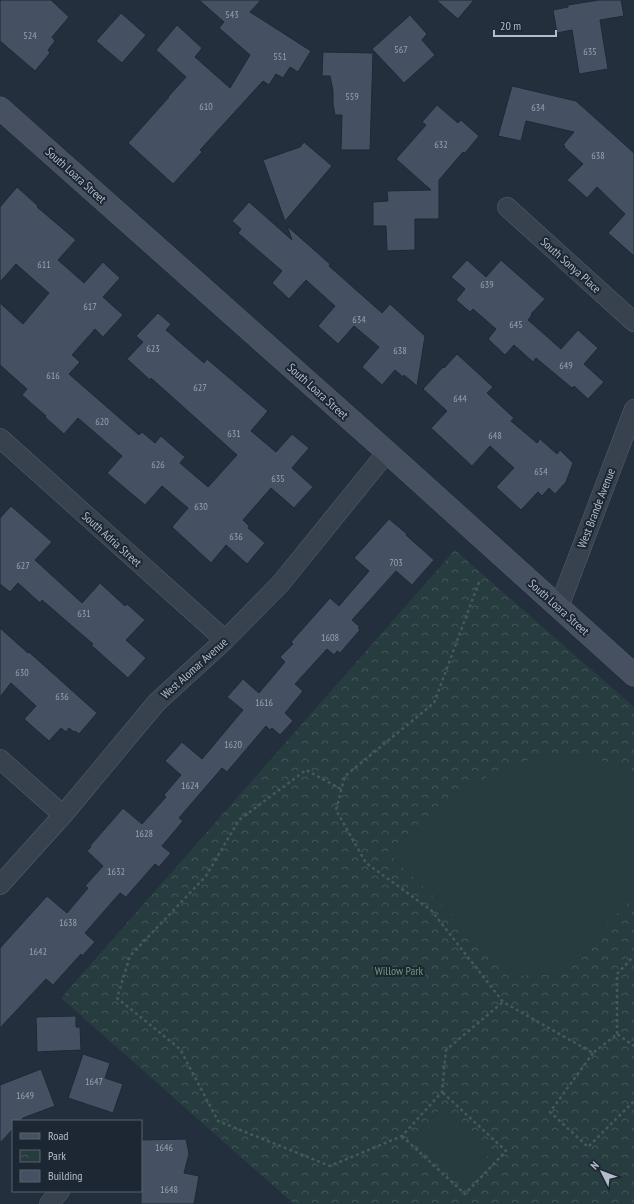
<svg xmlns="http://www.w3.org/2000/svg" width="634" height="1204" viewBox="0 0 634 1204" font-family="'PT Sans Narrow',sans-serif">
	<defs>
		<pattern id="park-crowns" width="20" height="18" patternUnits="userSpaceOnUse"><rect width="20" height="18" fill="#263c3f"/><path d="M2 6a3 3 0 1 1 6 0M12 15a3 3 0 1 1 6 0" fill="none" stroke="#435659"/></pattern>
	</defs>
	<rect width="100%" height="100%" fill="#242f3e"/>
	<path fill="url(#park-crowns)" d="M455 550 634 707V1204H294L61 998Z"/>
	<path fill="#263c3f" d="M588 755 628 771 634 776V896L557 974 517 976 387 852 419 824 451 799 497 771 540 756Z
		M442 1107 492 1152 465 1179 416 1135Z"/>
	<path fill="#455162" stroke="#1f2835" d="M0 0H51L69 17 52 37 55 41 48 50 50 53 35 71 0 41Z
		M199 0H261L250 12 311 51 298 72 290 67 283 78 276 74 269 85 263 81 200 150 202 152 173 184 128 143 169 97H168L186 77 156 50 177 25 202 48 195 57 230 88 250 55 219 28 224 22Z
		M436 0H474L458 19Z
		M599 0H621L624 16 600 20 608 69 579 74 572 30 557 33 553 10 568 7V5Z
		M121 13 146 35 122 63 96 41Z
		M410 15 427 34 422 40 435 55 404 83 372 49Z
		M323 52 373 53 370 150H341L342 115H335L333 104V91L330 76H322Z
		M512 86 576 101 623 143 634 153V256L608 233 625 214 597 187 587 198 567 180 583 164 564 147 565 146 563 145 574 132 526 121 521 141 498 136Z
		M437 105 458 123 461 120 479 136 465 153 463 152 439 180V219H415V250L387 251 386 226H373V202L388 201 387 191 431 190 396 159 426 125 422 122Z
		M304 142 332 166 285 221 263 160 300 147Z
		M17 187 38 206 37 207 76 240 58 260 84 283 103 262 120 278 103 297 123 315 103 337 95 329 72 355 80 362 69 374 139 435 142 432 155 443 161 436 185 457 180 463 208 487 237 455 151 378 150 380 127 359 143 342 136 336 158 313 171 324 166 330 204 363 207 359 268 411 251 431 276 452 292 434 309 448 292 468 313 487 294 508 271 488 243 520 249 526 248 528 265 543 247 564 226 545 211 563 172 527 188 508 162 486 145 505 107 473 122 456 78 418 64 434 45 417 46 416 22 395 27 389 0 365V303L23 324 49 293 16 264 0 282V207Z
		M249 202 292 240 287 226 330 264 329 266 382 313 390 304 425 336 417 386 404 375 403 377 395 370 382 385 362 367 379 347 354 326 338 344 318 326 335 306 306 280 289 299 272 283 282 271 238 233 241 229 232 221Z
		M467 260 486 277 501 260 545 299 531 314 532 315 528 320 561 349 578 330 598 348 584 364 604 382 588 399 574 386 572 388 536 358 533 362 514 345 505 355 488 339 496 329 473 309 470 312 456 300 465 289 451 277Z
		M457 354 493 387 487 393 514 418 511 421 537 443 540 439 557 454 560 450 573 463 566 482 555 494 549 488 542 496 538 492 521 510 496 487 514 468 490 446 472 466 431 428 447 411 423 389 443 367 444 368Z
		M11 506 52 542 35 560 82 603 100 583 125 606 127 604 145 620 126 640 146 658 128 678 91 645 93 644 42 600 40 603 18 583 10 592 0 584V518Z
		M389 519 407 534 406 535 434 560 412 585 396 571 352 620 360 627 358 628 360 630 340 653 337 651 334 655 327 649 295 684 303 691 285 713 293 721 280 735 272 728 270 730 266 726 227 772 222 768 179 818 183 821 162 846 171 853 159 867 155 864 126 897 120 893 85 933 95 942 82 956 81 954 53 985 46 979 0 1028V948L47 896 67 913 88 888 85 886 103 866 87 851 91 847 90 846 123 808 142 824 166 797 164 795 181 775 165 761 182 742 202 759 243 710 227 697 243 679 259 693 285 662 280 657 293 644 291 642 330 598 339 606 369 571 354 558Z
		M0 628 28 653 29 652 97 713 79 734 75 731 74 732 69 728 66 732 61 728 49 741 24 719 36 706 11 683 0 697Z
		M76 1016V1027H80L81 1050 37 1052 36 1017Z
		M83 1054 110 1063 105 1078 123 1084 113 1113 68 1098Z
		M41 1069 55 1106 23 1118 20 1121H13V1129L0 1143V1085Z
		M186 1139 189 1154 184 1173 199 1176 194 1204H141V1140Z"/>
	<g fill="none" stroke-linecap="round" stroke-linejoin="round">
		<g stroke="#565f6c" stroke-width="20">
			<path id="street" d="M507 207 634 322
				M0 438 225 640
				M559 607 634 409
				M0 759 63 815
				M0 885 63 815 157 702 225 640 281 583 387 452
				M49 1204 60 1191"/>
		</g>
		<g stroke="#565f6c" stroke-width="23">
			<path id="secondary" d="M0 108 387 452 634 675"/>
		</g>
		<path stroke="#44595c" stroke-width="2.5" stroke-dasharray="3 3" stroke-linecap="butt" d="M479 582 434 703 345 776 336 810 366 863 431 910 503 1002 593 1053 617 1034 634 1046
			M341 789 306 770 239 820 206 876 130 956 117 998 180 1049 218 1121 330 1166 402 1136 442 1092 446 1050 503 1002
			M617 1034V974L634 956
			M593 1053 550 1112 588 1147 634 1101
			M402 1136 465 1194 506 1151 442 1092"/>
		<use href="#street" stroke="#38414e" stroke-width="19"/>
		<use href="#secondary" stroke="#465061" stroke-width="22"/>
	</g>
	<g text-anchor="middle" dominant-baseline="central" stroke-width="4" stroke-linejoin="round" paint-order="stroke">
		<g font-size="10" fill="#98a1af">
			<text x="232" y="14">543</text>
			<text x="30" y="35">524</text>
			<text x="401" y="49">567</text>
			<text x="590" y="51">635</text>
			<text x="280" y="56">551</text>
			<text x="352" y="96">559</text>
			<text x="206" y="106">610</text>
			<text x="538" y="107">634</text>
			<text x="441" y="144">632</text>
			<text x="598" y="155">638</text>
			<text x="44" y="264">611</text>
			<text x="487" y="284">639</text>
			<text x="90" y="306">617</text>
			<text x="359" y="319">634</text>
			<text x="516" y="324">645</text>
			<text x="153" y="348">623</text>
			<text x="400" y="350">638</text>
			<text x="566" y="365">649</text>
			<text x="53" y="375">616</text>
			<text x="200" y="387">627</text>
			<text x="460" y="398">644</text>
			<text x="102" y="421">620</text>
			<text x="234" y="433">631</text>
			<text x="495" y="435">648</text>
			<text x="158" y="464">626</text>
			<text x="541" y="471">654</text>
			<text x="278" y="478">635</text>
			<text x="201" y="506">630</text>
			<text x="236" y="536">636</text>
			<text x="396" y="562">703</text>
			<text x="23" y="565">627</text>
			<text x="84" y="613">631</text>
			<text x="330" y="637">1608</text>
			<text x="22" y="672">630</text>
			<text x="62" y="696">636</text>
			<text x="264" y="702">1616</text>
			<text x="233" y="744">1620</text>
			<text x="190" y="785">1624</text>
			<text x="144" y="833">1628</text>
			<text x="116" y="871">1632</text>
			<text x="68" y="922">1638</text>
			<text x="38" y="951">1642</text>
			<text x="94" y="1081">1647</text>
			<text x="25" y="1095">1649</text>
			<text x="164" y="1147">1646</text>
			<text x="169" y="1189">1648</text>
		</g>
		<g font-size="12" fill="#b4bcc9" stroke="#1d2633">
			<text transform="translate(76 175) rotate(42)">South Loara Street</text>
			<text transform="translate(571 265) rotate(42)">South Sonya Place</text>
			<text transform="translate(318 391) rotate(42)">South Loara Street</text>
			<text transform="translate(596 508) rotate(-69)">West Brande Avenue</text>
			<text transform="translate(112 539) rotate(42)">South Adria Street</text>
			<text transform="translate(559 607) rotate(42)">South Loara Street</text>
			<text transform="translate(194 668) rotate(-42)">West Alomar Avenue</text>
		</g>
		<g font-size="12" fill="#6b9a76" stroke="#1d2633">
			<text x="399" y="970">Willow Park</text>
		</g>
	</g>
	<rect x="12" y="1120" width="130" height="72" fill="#1d2633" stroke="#59626f"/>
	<rect x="20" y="1133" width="20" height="6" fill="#465061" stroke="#59626f"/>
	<text x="48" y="1140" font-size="12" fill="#b4bcc9">Road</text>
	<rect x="20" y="1150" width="20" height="12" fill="url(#park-crowns)" stroke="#59626f"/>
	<text x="48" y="1160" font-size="12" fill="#b4bcc9">Park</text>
	<rect x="20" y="1170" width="20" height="12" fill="#455162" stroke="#59626f"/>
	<text x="48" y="1180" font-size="12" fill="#b4bcc9">Building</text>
	<g transform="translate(602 1172) rotate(312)" stroke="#1d2633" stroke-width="3" paint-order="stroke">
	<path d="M0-3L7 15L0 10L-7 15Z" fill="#b4bcc9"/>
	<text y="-6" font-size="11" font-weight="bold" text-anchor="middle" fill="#b4bcc9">N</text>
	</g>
	<path d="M494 30v6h62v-6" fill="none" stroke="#b4bcc9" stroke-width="2"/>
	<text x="500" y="30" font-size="12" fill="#b4bcc9" stroke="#1d2633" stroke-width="3" paint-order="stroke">20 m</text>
</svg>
